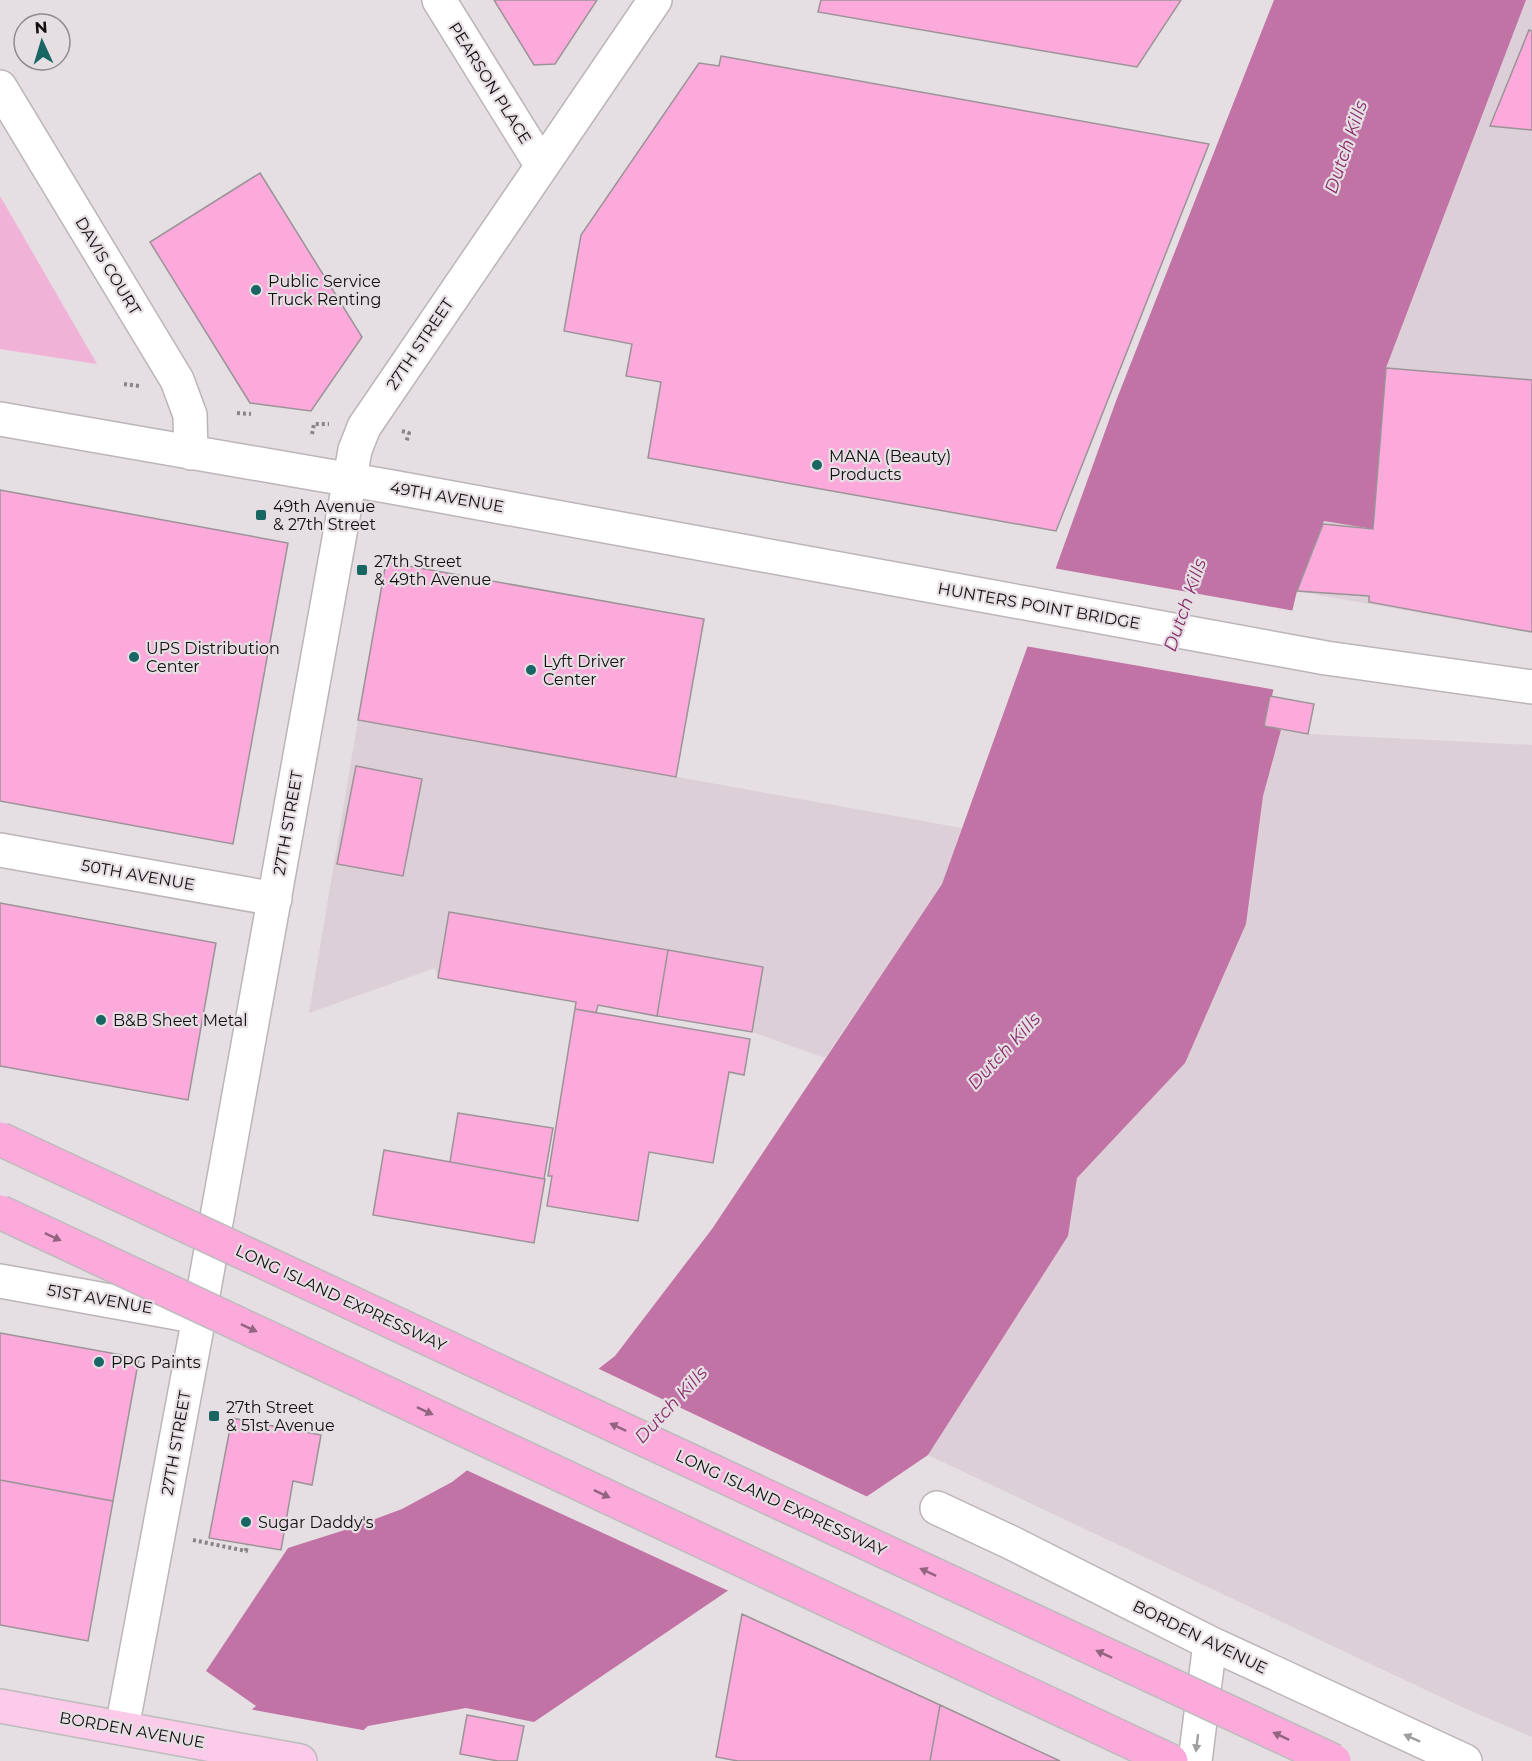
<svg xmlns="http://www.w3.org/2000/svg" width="1532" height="1761" viewBox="0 0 1532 1761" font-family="Montserrat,sans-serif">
	<rect width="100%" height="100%" fill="#e5dee2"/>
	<path fill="#ddcfd7" d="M1526 0H1532V633L1297 591 1324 521 1373 528 1386 368Z
		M358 720 962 828 942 884 825 1058 752 1032 438 978 435 968 309 1013Z
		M1281 730 1308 734 1532 745V1737L1462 1707 928 1455 1068 1236 1077 1178 1185 1063Z"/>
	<path fill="#f1b2d8" d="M0 196 97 364 0 349Z"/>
	<path fill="#c073a4" d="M1274 0H1526L1386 368 1373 529 1324 521 1297 591 1265 725 1281 730 1263 796 1246 924 1185 1063 1077 1178 1068 1236 928 1455 534 1722 466 1708 368 1726 329 1761H190L256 1706 206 1671 288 1548 351 1528 402 1509 452 1482 615 1356 712 1229 942 884 1116 401Z"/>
	<path fill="#e5dee2" d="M1053 568 1295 611 1276 690 1025 646Z
		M595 1367 870 1498 731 1592 464 1469Z
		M249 1709 368 1731 333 1761H188Z"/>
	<path fill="#fcaadc" stroke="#9a9497" stroke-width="1.5" d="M494 0H597L555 64 534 65Z
		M821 0H1181L1137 67 818 12Z
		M1529 30 1532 31V130L1490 126Z
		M721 56 1209 144 1056 531 648 458 661 382 626 376 632 344 564 331 581 235 699 63 719 66Z
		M260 173 362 337 311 411 250 403 150 242Z
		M1386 368 1532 380V632L1369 602V596L1297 591 1323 524 1373 529Z
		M0 490 288 543 233 844 0 801Z
		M386 562 704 619 676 777 358 720Z
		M1270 696 1314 704 1308 734 1264 726Z
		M356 766 422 779 403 876 337 864Z
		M0 903 216 943 188 1100 0 1066Z
		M449 912 668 950 657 1016 598 1005 596 1013 575 1009 576 1002 438 978Z
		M668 950 763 967 752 1032 657 1016Z
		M575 1009 750 1039 744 1075 729 1072 713 1163 649 1152 638 1221 547 1206 552 1176H548Z
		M458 1113 553 1128 544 1179 450 1162Z
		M384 1150 545 1179 534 1243 373 1215Z
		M0 1333 139 1358 113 1501 0 1480Z
		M232 1418 321 1435 312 1485 293 1481 281 1550 209 1538Z
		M0 1480 113 1501 88 1641 0 1625Z
		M742 1614 940 1705 930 1761H738L716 1757Z
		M940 1705 1060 1761H930Z
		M467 1715 524 1726 517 1761H498L460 1754Z"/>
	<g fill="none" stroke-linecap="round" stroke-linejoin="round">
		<g stroke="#bbb5b8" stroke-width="36">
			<path id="minor" d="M439 0 542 166
				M0 87 177 380 190 415 191 453
				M0 419 392 487 1326 658 1532 687
				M0 850 275 899
				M0 1281 199 1317
				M937 1508 1012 1543 1210 1643 1465 1761
				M122 1728 199 1317 355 450 364 427 655 0
				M1195 1761 1210 1643"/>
		</g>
		<g stroke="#bcbcbc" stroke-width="36">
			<path id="major" d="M0 1706 300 1761"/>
		</g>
		<path stroke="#898486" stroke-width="4" stroke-dasharray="3 3" stroke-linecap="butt" d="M124 384 139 386
			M237 413 251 414
			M402 431 409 433 406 443
			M312 434 314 424H329
			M193 1540 246 1551 247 1545"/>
		<use href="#minor" stroke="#fff" stroke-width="33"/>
		<use href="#major" stroke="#fdcbea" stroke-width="33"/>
		<g stroke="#bcbcbc" stroke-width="36" stroke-linecap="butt">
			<path id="highway-bridge" d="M0 1139 1334 1761
				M0 1212 1171 1761"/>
		</g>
		<use href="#highway-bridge" stroke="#fca9dc" stroke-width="33"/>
	</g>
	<defs><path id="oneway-solid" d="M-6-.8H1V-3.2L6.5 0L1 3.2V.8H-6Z" transform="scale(1.5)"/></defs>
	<g fill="#926480">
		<use href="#oneway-solid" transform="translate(53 1237) rotate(25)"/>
		<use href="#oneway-solid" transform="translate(249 1328) rotate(25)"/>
		<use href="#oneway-solid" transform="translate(425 1411) rotate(25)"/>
		<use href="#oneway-solid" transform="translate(618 1427) rotate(-155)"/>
		<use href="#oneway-solid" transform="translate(602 1494) rotate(25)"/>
		<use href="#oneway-solid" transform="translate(928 1572) rotate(-155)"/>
		<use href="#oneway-solid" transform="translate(1104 1654) rotate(-155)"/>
		<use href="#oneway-solid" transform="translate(1281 1736) rotate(-155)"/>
	</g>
	<g fill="#a09f9f">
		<use href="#oneway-solid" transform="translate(1412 1738) rotate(-156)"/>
		<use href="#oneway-solid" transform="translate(1197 1743) rotate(97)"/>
	</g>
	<g fill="#186664" stroke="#e5dee2" stroke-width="2">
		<circle cx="256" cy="290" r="6"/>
		<circle cx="817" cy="465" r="6"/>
		<rect x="255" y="509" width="12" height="12" rx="3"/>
		<rect x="356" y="564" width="12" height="12" rx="3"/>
		<circle cx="134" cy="657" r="6"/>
		<circle cx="531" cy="670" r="6"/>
		<circle cx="101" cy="1020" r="6"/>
		<circle cx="99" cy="1362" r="6"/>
		<rect x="208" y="1410" width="12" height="12" rx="3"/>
		<circle cx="246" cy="1522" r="6"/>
	</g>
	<g text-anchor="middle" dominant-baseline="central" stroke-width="4.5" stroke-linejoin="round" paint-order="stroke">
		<g font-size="16" fill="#110f10" stroke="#e5dee2">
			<text transform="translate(490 83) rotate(58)">PEARSON PLACE</text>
			<text transform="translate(108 266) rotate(59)">DAVIS COURT</text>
			<text transform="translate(420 344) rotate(-56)">27TH STREET</text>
			<text transform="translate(447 497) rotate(10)">49TH AVENUE</text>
			<text transform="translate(1039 606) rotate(10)">HUNTERS POINT BRIDGE</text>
			<text transform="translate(288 823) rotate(-80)">27TH STREET</text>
			<text transform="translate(138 875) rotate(10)">50TH AVENUE</text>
			<text transform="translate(341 1298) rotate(25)">LONG ISLAND EXPRESSWAY</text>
			<text transform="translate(100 1299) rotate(10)">51ST AVENUE</text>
			<text transform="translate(176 1443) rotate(-80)">27TH STREET</text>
			<text transform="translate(781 1503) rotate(25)">LONG ISLAND EXPRESSWAY</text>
			<text transform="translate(1200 1637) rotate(26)">BORDEN AVENUE</text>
			<text transform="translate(132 1730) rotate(10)">BORDEN AVENUE</text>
		</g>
		<g font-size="16" fill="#110f10" stroke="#e5dee2" text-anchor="start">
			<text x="268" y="281">Public Service<tspan x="268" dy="18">Truck Renting</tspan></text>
			<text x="829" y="456">MANA (Beauty)<tspan x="829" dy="18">Products</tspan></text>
			<text x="273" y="506">49th Avenue<tspan x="273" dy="18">&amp; 27th Street</tspan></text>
			<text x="374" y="561">27th Street<tspan x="374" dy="18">&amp; 49th Avenue</tspan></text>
			<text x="146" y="648">UPS Distribution<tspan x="146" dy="18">Center</tspan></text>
			<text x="543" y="661">Lyft Driver<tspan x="543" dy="18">Center</tspan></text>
			<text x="113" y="1020">B&amp;B Sheet Metal</text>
			<text x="111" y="1362">PPG Paints</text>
			<text x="226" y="1407">27th Street<tspan x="226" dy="18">&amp; 51st Avenue</tspan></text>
			<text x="258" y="1522">Sugar Daddy's</text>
		</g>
		<g font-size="18" font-style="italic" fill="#8a2e6d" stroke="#e5dee2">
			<text transform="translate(1346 147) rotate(-71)">Dutch Kills</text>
			<text transform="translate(1185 605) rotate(-71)">Dutch Kills</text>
			<text transform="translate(1004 1051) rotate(-47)">Dutch Kills</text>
			<text transform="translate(671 1405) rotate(-47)">Dutch Kills</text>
		</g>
	</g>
	<g transform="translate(42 42) rotate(356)"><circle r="28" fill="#e5dee2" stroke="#908b8e" stroke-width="1.5"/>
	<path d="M0-4.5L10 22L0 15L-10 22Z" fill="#186664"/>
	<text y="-9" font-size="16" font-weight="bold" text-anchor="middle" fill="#110f10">N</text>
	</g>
</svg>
